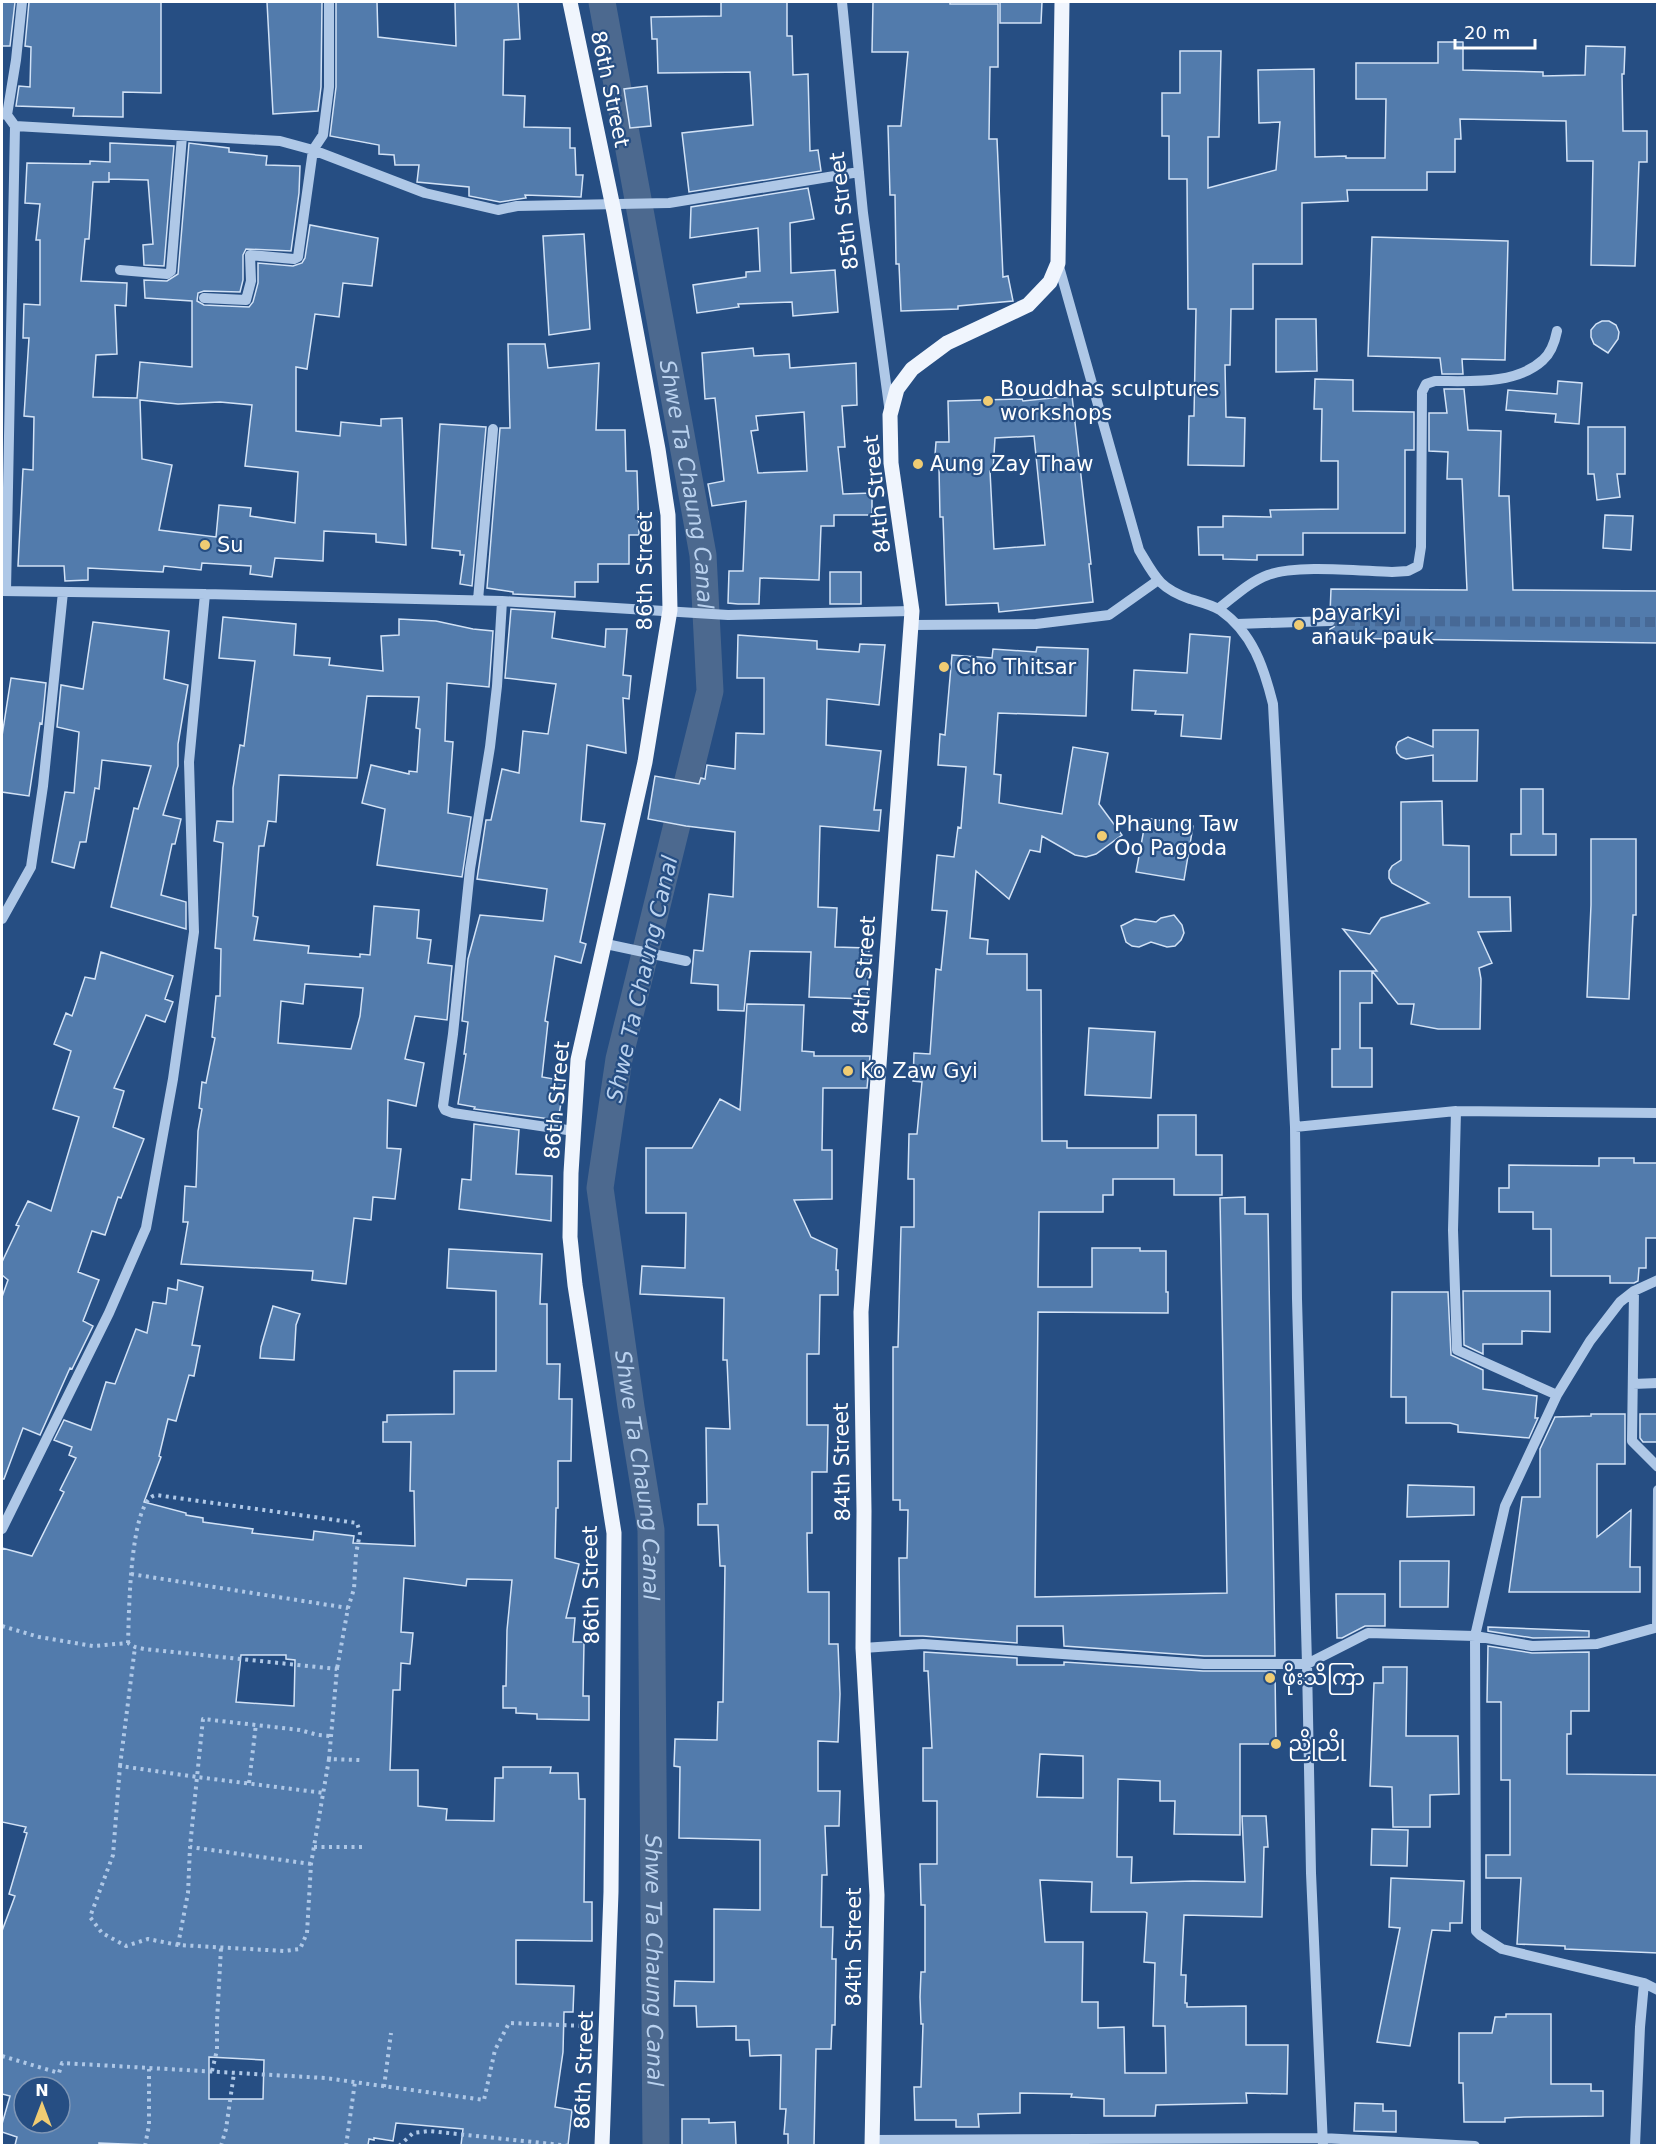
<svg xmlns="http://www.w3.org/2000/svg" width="1659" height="2147" viewBox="0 0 1659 2147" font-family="'DejaVu Sans','Noto Sans Myanmar',sans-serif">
	<rect width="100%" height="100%" fill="#264e83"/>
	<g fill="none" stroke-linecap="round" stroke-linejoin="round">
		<path stroke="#4c698f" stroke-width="27" id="s1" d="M602 2 703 555 710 691 619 1059 600 1188 631 1407 651 1530 656 2146"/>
	</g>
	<path fill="#527bac" stroke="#d2e2f6" stroke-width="1.5" fill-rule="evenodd" d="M2 2H15L10 46H2Z
		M29 2H161V93L123 92V117L73 116 74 108 16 106 19 86 30 87 31 47 25 46Z
		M267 2H322L321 87 318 111 273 114Z
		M336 2H377L378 37 456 46 455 2H518L520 39 504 40 503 95 525 96 524 127 570 128V148H575L576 175H583L581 197 525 195 526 198 500 202 469 196V187L417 182 419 165H395L394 155 379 154V145L330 136 336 87Z
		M721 2H787V36H792L793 75 808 74 810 151 818 150 821 171 689 192 682 133 753 125 750 72 658 73 657 39H652L651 17 721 16Z
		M873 2H950V4H998V67H990L989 139H997L1003 277 1008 276 1013 301 958 306V309L901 311 899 264H896L895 195H890L888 126H901L908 52H872Z
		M1000 2H1042L1041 23H1000Z
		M1438 42H1463V70L1543 72V76L1585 75 1586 46 1625 47 1624 74H1622L1623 131H1647V162H1639L1635 266 1591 265 1593 161H1567L1566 121 1460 119 1461 139H1455V172H1427V190H1347L1348 201 1302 203V264H1253V309H1231L1230 365H1225L1226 417 1245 418 1244 466 1188 465 1189 416H1194L1196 309H1188L1187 179H1169V136H1162V93H1180V51H1221L1219 137H1208V188L1276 170 1280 122 1259 123 1258 70 1314 69 1315 157 1346 156V158H1385L1386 99H1356V63H1438Z
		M647 86 651 126 630 128 624 89Z
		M110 143 174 146 164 266 144 265 143 245 153 244 148 180 109 179V172V182H93L89 239H85L81 281 127 283 126 306 115 305 117 354 96 355 93 397 137 398 140 362 192 367V301L145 298 144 280 167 281 178 274 189 143 229 148V152L267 156 266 165 300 166 299 193 291 251 246 249 243 255V280L240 292 204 291 198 293 197 301 204 305 249 307 253 302 258 283V263L293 266 302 263 305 258 310 225 378 238 372 286 343 283 339 317 315 314 307 369 296 367V431L340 436 341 422 381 426V419L402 418 406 545 376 542V534L324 531 323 561 275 558 272 577 250 574 251 566 202 563 201 570 164 566 163 572 88 568V580L65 581 64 566H18L23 469 33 470 34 417 24 416 29 338H23L24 304 40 305V240H36L40 204 25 203 27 163 90 164V161L110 162ZM140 400 178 404 220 402 252 405 245 466 298 472 295 523 250 516 251 508 219 505 216 537 159 530 172 465 142 459Z
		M808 188 814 219 790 223 791 273 835 270 838 312 793 316 792 302 738 304 739 307 697 313 693 285 746 277V272L760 271 758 228 690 238 691 207Z
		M584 234 590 329 549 335 543 236Z
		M1372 237 1508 241 1505 360 1462 359 1463 374H1442L1440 358 1368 356Z
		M1276 319H1316L1317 371 1276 372Z
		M1602 321H1609L1616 325 1619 332 1618 339 1608 353 1594 344 1591 337V330L1596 324Z
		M508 344H545L548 368 599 363 596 430H625L626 471H637L639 535H629V564H598V582H575V597L513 594V592L487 588 500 428H510Z
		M753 348 754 356 789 354 790 368 856 363 857 405 842 406 845 447H838L843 494 872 493V515H834V526H821L819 580 760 578 759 604H738L728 603 729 571H743L746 501 712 506 708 484 724 481 715 398 705 399 702 353ZM804 412 807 471 758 473 751 431 758 430 756 416Z
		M1315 379 1353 380V411L1414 412V450H1405V533H1303V555H1257V560L1223 559V555H1199L1198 527H1223V516L1271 517 1270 510 1338 509V461H1321L1322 409H1314Z
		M1558 381 1582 383 1579 424 1555 422 1556 414 1506 410 1508 390 1557 394Z
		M1444 389H1464L1468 430 1501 431 1499 496H1509L1513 590 1658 591V643L1329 638 1330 629 1334 627 1337 621 1336 617 1330 614 1331 589 1467 590 1462 479H1447L1448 452 1429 451V413H1447Z
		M1072 396 1091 564H1089L1093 602 999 612 998 603 946 605 943 517H940L939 468H934L936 442H949L948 401 1022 399 1023 401ZM1034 436 1045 545 994 549 990 471H993L995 438Z
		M440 424 486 427 472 586 460 584 464 555H460V551L432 548Z
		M1588 427H1625V474H1617L1620 497 1597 500 1594 474H1588Z
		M1605 515 1633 516 1631 550 1603 548Z
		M830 572H861V604H830Z
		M511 609 555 612 552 638 605 647 606 629H627L623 675 631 676 629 699 623 698 626 753 587 745 581 821 605 824 580 942 586 944 581 963 555 956 545 1021 548 1022 542 1077 565 1081 558 1120 474 1109 475 1107 458 1104 466 1054H464L468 1022 462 1021 468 959 480 915 543 921 547 889 477 879 486 820H491L502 769 519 773 523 731 548 734 556 684 505 678Z
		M223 617 296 624 294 655 330 658 329 665 383 671 381 636 399 635V619L436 621 473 629 493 631 489 687 447 683 445 741 453 742 448 813 471 817 462 877 377 865 385 809 362 803 371 765 409 774V771L417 772 420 729 416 728 419 697 367 696 357 778 279 775 276 822 268 821 264 846H259L253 916 258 917 254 940 309 946 308 953 360 957V954L370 955 374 906 419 910 417 938 431 940 428 963 452 966 447 1020 415 1016 405 1059 424 1063 416 1106 388 1100 387 1148 401 1149 395 1199 373 1197 371 1220 354 1218 346 1284 312 1280 313 1271 181 1264 188 1222H183L185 1186 196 1187 198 1131 202 1109 199 1108 202 1082 206 1083 215 1038 212 1037 216 996H220L221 949 215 948 223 843 214 841 217 821 233 822V788L240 745 244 746 255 661 219 658ZM305 984 363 988 360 1016 351 1049 278 1043 281 1001 303 1004Z
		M93 622 169 631 164 679 188 685 178 744V766L163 815 181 819 175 844H172L161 895 186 902V929L111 907 134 808 138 809 151 766 102 760 99 789 95 788 86 842H80L74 868 52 862 65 792 74 793 79 732 57 727 61 685 83 689Z
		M1190 634 1230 637 1221 739 1181 736 1183 715 1155 714 1156 711 1132 710 1134 670 1187 673Z
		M738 635 817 641V649L859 652 860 644 885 645 879 705 827 699 826 745 881 751 874 810H881L879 831 820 826 818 907 837 908 835 947 869 948 867 999 809 997 811 952 750 951 744 1011 718 1010V985L691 983 694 950 703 951 709 894 733 897 735 832 686 826 648 819 655 776 699 784 701 778 705 779 707 765 735 769 736 733 764 734V678H737Z
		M1037 647 1088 649 1086 716 998 713 994 774 1001 775 999 803 1062 814 1073 747 1108 753 1099 804 1122 835 1096 854 1086 857 1075 855 1042 836 1040 852 1030 850 1009 899 976 871 970 938 988 940 987 954H1027V990H1041L1042 1141H1067V1148H1158V1115H1196V1155H1222V1195H1174V1179H1113V1195H1103V1212H1039L1038 1287H1092V1248H1140V1251H1166V1292H1168V1313L1038 1312 1035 1597 1227 1593 1220 1198 1245 1197V1214H1268L1275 1656H1204L1064 1646 1063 1626H1017V1643L923 1636H900L899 1558H907L908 1510H900V1500H893V1347H898L901 1227H914V1179H908L909 1134H917L922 1082 913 1081 914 1053 930 1054 936 969 941 970 947 911 932 910 937 855 954 857 958 827 961 828 966 767 938 765 940 734 945 735 952 655 992 658 993 649 1036 652Z
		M11 678 46 683 42 724 40 723 29 796 2 792V736Z
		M1433 730H1478L1477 781H1433V755L1406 759 1401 757 1397 753 1396 747 1398 742 1408 737 1433 747Z
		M1521 789H1543V834H1556V855H1511V834H1521Z
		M1442 801 1443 845 1469 846V897H1510L1511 931 1478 932 1492 963 1479 968 1481 979 1480 1029H1438L1411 1024 1414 1004H1398L1372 971H1377L1343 929 1370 934 1381 918 1429 903 1392 883 1389 878V871L1392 866 1401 860V802Z
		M1146 818 1193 826 1184 880 1136 872Z
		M1591 839H1636V915H1633L1629 999 1587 997 1591 905Z
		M1174 915 1182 925 1184 933 1181 940 1175 946 1167 947 1151 942 1139 947 1132 946 1126 942 1121 926 1135 919 1156 922 1161 918Z
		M101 952 173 976 165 999 173 1002 165 1022 146 1015 114 1088 124 1091 113 1127 144 1139 121 1198 118 1197 105 1235 92 1231 78 1272 99 1280 83 1321 93 1326 72 1369 70 1368 40 1435 23 1428 4 1479H2V1297L8 1280 2 1275V1262L19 1226 16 1225 28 1201 51 1211 79 1117 53 1109 71 1051 54 1044 66 1013 72 1016 85 977 95 979Z
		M1340 971H1372V1003H1360V1048H1372V1087H1332V1049H1340Z
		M747 1004 804 1005 802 1051 814 1052V1056H870L867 1088H823L822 1150H832V1199L794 1200 811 1237 837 1249 836 1270H838V1295H820L819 1354H807V1425H828L827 1472H812V1533H807L808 1592H829V1644H838L840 1694 838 1742 818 1741V1791H840L839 1826H825L827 1875H822L821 1927H833L832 1959H836L835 2025H832L831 2049H816L814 2145H788V2134H784L786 2109H780L781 2055 750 2056 749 2040H736V2026L697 2027 696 2006H674L675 1981 714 1982V1909L760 1910V1840L679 1838 680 1767 674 1766 675 1739 717 1740 718 1702H723L725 1566H720L718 1525H698V1504H707L706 1428 730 1429 727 1360H723L724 1298 640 1294 642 1266 685 1268 686 1213H646V1148H692L720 1099 740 1110Z
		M1089 1028 1155 1032 1151 1098 1085 1095Z
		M474 1124 519 1130 516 1174 552 1176 551 1221 459 1209 462 1179 471 1180Z
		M1599 1158H1634V1163H1658V1238H1646V1268H1639L1638 1281 1634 1283H1610V1276H1551V1229H1533V1212H1499V1188H1509V1165L1599 1166Z
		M449 1249 542 1254 540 1304H547V1364H560L559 1399H572L571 1461H558V1508H556L555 1558 579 1564 566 1618H575L573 1642H584L583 1696H589V1720L537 1719V1714L516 1713V1708H503V1686H506L507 1630 512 1580 467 1579 466 1586 404 1578 401 1632 413 1633 410 1664 401 1663 400 1690H393L390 1770H418V1806L447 1809 446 1820 494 1821 495 1778H503V1767H551L550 1773H578L579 1799H585L584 1902H592V1941L516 1940V1984L574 1986 573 2012H564L563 2052 555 2107 572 2110 568 2145H461L463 2129 396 2123 393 2141 374 2138V2140L369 2139 368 2145H150L99 2143V2145H15L17 2137 2 2132V2124L10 2096 2 2094V1931L15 1896 9 1894 27 1833 24 1832 26 1827 2 1822V1548L32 1556 64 1492 60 1490 76 1458 69 1455 72 1447 54 1440 64 1420 91 1430 106 1382 115 1384 136 1329 147 1333 153 1302 166 1304 168 1288 177 1290 178 1280 203 1287 192 1345 200 1346 194 1376 189 1375 176 1421 168 1419 159 1456 161 1457 144 1502 186 1513V1515L203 1518V1522L253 1529 252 1533 313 1540 314 1531 354 1536 353 1543 415 1546 414 1491H410L411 1442H383V1422H387V1415L454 1414V1371H496V1291L447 1288ZM241 1655H286V1659L295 1660 294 1706 236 1702ZM209 2057 264 2060 263 2099H209ZM24 2087H60V2123H24Z
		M1463 1291H1550V1332L1522 1331V1344H1483V1354L1464 1345Z
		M1392 1292H1448L1451 1355 1483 1370V1389L1537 1396 1535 1418H1538L1529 1438 1458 1432V1425L1450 1423H1406V1397H1391Z
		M273 1306 300 1314 296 1325 294 1360 260 1358 261 1347Z
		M1591 1414H1625V1464H1597V1537L1631 1510 1630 1567H1640V1592H1509L1522 1497H1540V1449L1555 1417 1591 1416Z
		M1640 1414H1658V1442H1643L1640 1438Z
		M1408 1485 1474 1487V1515L1407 1517Z
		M1400 1561H1449L1448 1607H1400Z
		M1336 1594H1385V1626H1365L1342 1638H1337Z
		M1488 1627 1589 1631V1637L1533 1638 1488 1631Z
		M1488 1646 1532 1653 1589 1652V1711H1571V1734H1567V1774L1658 1775V1953L1565 1949V1946L1517 1944 1521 1878H1486V1855H1510V1780H1501V1702H1487Z
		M924 1652 1017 1658V1665H1064V1662L1203 1671H1275L1276 1744H1240V1835L1174 1834 1175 1801H1160V1781L1118 1779 1117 1857H1132L1131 1883 1193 1881 1245 1882 1242 1816H1266L1268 1847H1264L1262 1917 1184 1915 1181 1975H1186L1185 2003H1187V2007L1246 2006V2045H1288L1287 2094 1246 2093 1247 2103 1156 2105 1155 2116H1104V2099L1071 2097 1072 2094 1020 2093V2113L978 2114 979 2127H956V2120H915L914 2087H921L923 2024H921L920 1997 921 1972H925V1905H921L920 1864H937V1801H923V1748H932L928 1671H924ZM1040 1754 1083 1756V1798L1037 1797ZM1040 1880 1092 1882 1091 1912H1145L1147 1913 1144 1962 1155 1963 1153 2026H1165L1166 2073H1125L1124 2027 1098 2028V2002H1082L1083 1942H1045Z
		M1383 1667H1407L1406 1736H1458L1459 1794 1430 1795V1827H1393L1392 1787 1370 1786 1374 1683H1383Z
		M1372 1829 1408 1830 1407 1866 1371 1865Z
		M1391 1878 1464 1881 1462 1923H1450V1931L1432 1930 1410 2046 1377 2042 1400 1928 1389 1927Z
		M1506 2014H1551V2084H1591V2091H1603V2116L1524 2117 1505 2118V2122H1464L1463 2083H1459V2033H1492L1495 2017H1506Z
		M1355 2103 1383 2104V2111H1396V2132L1354 2131Z
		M682 2119H709V2123L735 2122 736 2145H682Z"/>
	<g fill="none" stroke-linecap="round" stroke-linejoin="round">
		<path stroke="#476996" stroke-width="10" stroke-dasharray="10 5" stroke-linecap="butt" d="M1330 621 1658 622"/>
		<path stroke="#afc8e7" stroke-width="4" stroke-dasharray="3 4.5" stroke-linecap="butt" d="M131 1574 348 1608
			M2 1626 39 1637 93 1646 128 1643 135 1647 144 1649 337 1669 329 1759 360 1760
			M128 1643C129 1619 129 1499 156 1495L357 1523 360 1533 356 1554 354 1589 348 1608 337 1669
			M329 1759 311 1864 307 1933 300 1949 284 1951 178 1945 148 1939 126 1946 102 1933 90 1917 113 1855 120 1766 197 1777 203 1719 300 1730 318 1735 330 1736
			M120 1766 135 1647
			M249 1783 256 1724
			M314 1847H362
			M311 1864 190 1847 197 1777 324 1793
			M178 1945 188 1893 190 1847
			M2 2056 59 2073 62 2063 325 2078 484 2100 495 2050 509 2023 586 2026
			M212 2071 217 2050V2021L221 1948
			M384 2087 391 2033
			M145 2146 149 2125V2069
			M221 2146 226 2129 234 2073
			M346 2146 355 2082
			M399 2146 413 2133 429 2131 571 2146"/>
		<path stroke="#afc8e7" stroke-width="10" d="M842 2 863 213 889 406
			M2 114 7 115 15 126 280 141 313 150 425 193 498 210 517 206 669 203 859 172
			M7 115 16 60 22 2
			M1058 263 1139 550C1155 577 1159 588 1190 599 1200 602 1212 605 1220 610 1253 633 1264 668 1273 704L1295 1127 1297 1299 1307 1664 1311 1873 1323 2146
			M120 270 167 274 171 271 182 136
			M204 298 246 300 251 281 250 255 294 259 298 257 313 150 323 135 329 87V2
			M2 591 205 594 502 601 728 615 912 611
			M6 591 15 126
			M478 600 493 429
			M502 601 497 686 490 747 470 869 453 1034 443 1106 445 1110 453 1113 574 1131
			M1218 609C1234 597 1249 582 1268 575 1296 564 1360 571 1392 572L1408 571 1418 566 1421 547 1422 392 1426 384 1435 381C1470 381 1516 385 1543 360 1551 353 1555 341 1557 331
			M1237 624 1330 621
			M911 625 1036 624 1109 615 1157 581
			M2 919 31 867 43 786 63 592
			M606 944 686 961
			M1456 1111 1453 1230 1457 1350 1557 1395
			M1295 1127 1456 1111 1658 1113
			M1634 1291 1632 1441 1658 1467
			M1633 1384 1658 1383
			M2 1529 109 1313 146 1228 173 1079 194 932 189 762 205 594
			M1657 1627 1658 1490
			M863 1648 923 1644 1204 1664H1307L1368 1633 1475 1636 1532 1646 1597 1644 1658 1627
			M1644 1983 1502 1949 1480 1935 1476 1931 1475 1636 1505 1506 1557 1395 1590 1341 1620 1302 1634 1291 1658 1280
			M872 2140 1322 2138 1475 2146
			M1635 2146 1640 2027 1644 1983 1658 1990"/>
		<path stroke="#f0f5fd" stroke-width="15" d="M570 2 614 212 658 449 668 515 670 610 645 762 578 1060 571 1173 570 1237 575 1285 614 1533 611 1892 602 2146
			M872 2146 877 1895 863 1648 864 1511 861 1312 912 611 891 463 890 415 897 389 912 369 947 343 1028 305 1050 282 1058 263 1062 2"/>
	</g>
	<g fill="#f0cc73" stroke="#264e83" stroke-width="2">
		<circle cx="988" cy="401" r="6"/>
		<circle cx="918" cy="464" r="6"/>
		<circle cx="205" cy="545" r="6"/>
		<circle cx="1299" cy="625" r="6"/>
		<circle cx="944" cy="667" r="6"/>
		<circle cx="1102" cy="836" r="6"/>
		<circle cx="848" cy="1071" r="6"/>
		<circle cx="1270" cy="1678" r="6"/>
		<circle cx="1276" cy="1744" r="6"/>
	</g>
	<g text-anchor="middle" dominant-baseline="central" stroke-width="4.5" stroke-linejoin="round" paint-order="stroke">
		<g font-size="21" fill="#fff" stroke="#264e83">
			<text transform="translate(610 89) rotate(78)">86th Street</text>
			<text transform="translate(844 211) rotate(-97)">85th Street</text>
			<text transform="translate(877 494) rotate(-96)">84th Street</text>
			<text transform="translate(645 571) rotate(-90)">86th Street</text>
			<text transform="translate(864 975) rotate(-86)">84th Street</text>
			<text transform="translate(557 1100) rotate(-85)">86th Street</text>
			<text transform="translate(842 1462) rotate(-91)">84th Street</text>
			<text transform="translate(591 1585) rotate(-91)">86th Street</text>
			<text transform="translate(854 1947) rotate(-90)">84th Street</text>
			<text transform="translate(584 2070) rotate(-88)">86th Street</text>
		</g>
		<g font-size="21" fill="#fff" stroke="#264e83" text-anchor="start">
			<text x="1000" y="389">Bouddhas sculptures<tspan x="1000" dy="24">workshops</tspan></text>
			<text x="930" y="464">Aung Zay Thaw</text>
			<text x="217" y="545">Su</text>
			<text x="1311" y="613">payarkyi<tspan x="1311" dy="24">anauk pauk</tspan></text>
			<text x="956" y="667">Cho Thitsar</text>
			<text x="1114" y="824">Phaung Taw<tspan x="1114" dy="24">Oo Pagoda</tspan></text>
			<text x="860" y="1071">Ko Zaw Gyi</text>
			<text x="1282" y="1678">ဖိုးသိကြာ</text>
			<text x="1288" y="1744">ညိုညို</text>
		</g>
		<g font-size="22" font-style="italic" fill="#bad2ef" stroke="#264e83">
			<text stroke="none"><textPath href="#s1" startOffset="490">Shwe Ta Chaung Canal</textPath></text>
			<text transform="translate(642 979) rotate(-77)">Shwe Ta Chaung Canal</text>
			<text stroke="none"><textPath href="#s1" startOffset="1498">Shwe Ta Chaung Canal</textPath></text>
			<text stroke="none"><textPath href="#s1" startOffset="1984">Shwe Ta Chaung Canal</textPath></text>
		</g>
	</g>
	<rect width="1659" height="2147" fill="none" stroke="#ffffff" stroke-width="6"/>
	<g transform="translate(42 2105)"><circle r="28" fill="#264e83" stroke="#7d95b5" stroke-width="1.5"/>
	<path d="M0-4.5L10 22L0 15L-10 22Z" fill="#f0cc73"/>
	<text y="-9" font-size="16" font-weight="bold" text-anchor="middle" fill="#ffffff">N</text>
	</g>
	<path d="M1455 39v9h80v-9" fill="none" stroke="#ffffff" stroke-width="3"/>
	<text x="1464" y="39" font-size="18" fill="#ffffff" stroke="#264e83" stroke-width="4.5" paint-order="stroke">20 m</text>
</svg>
